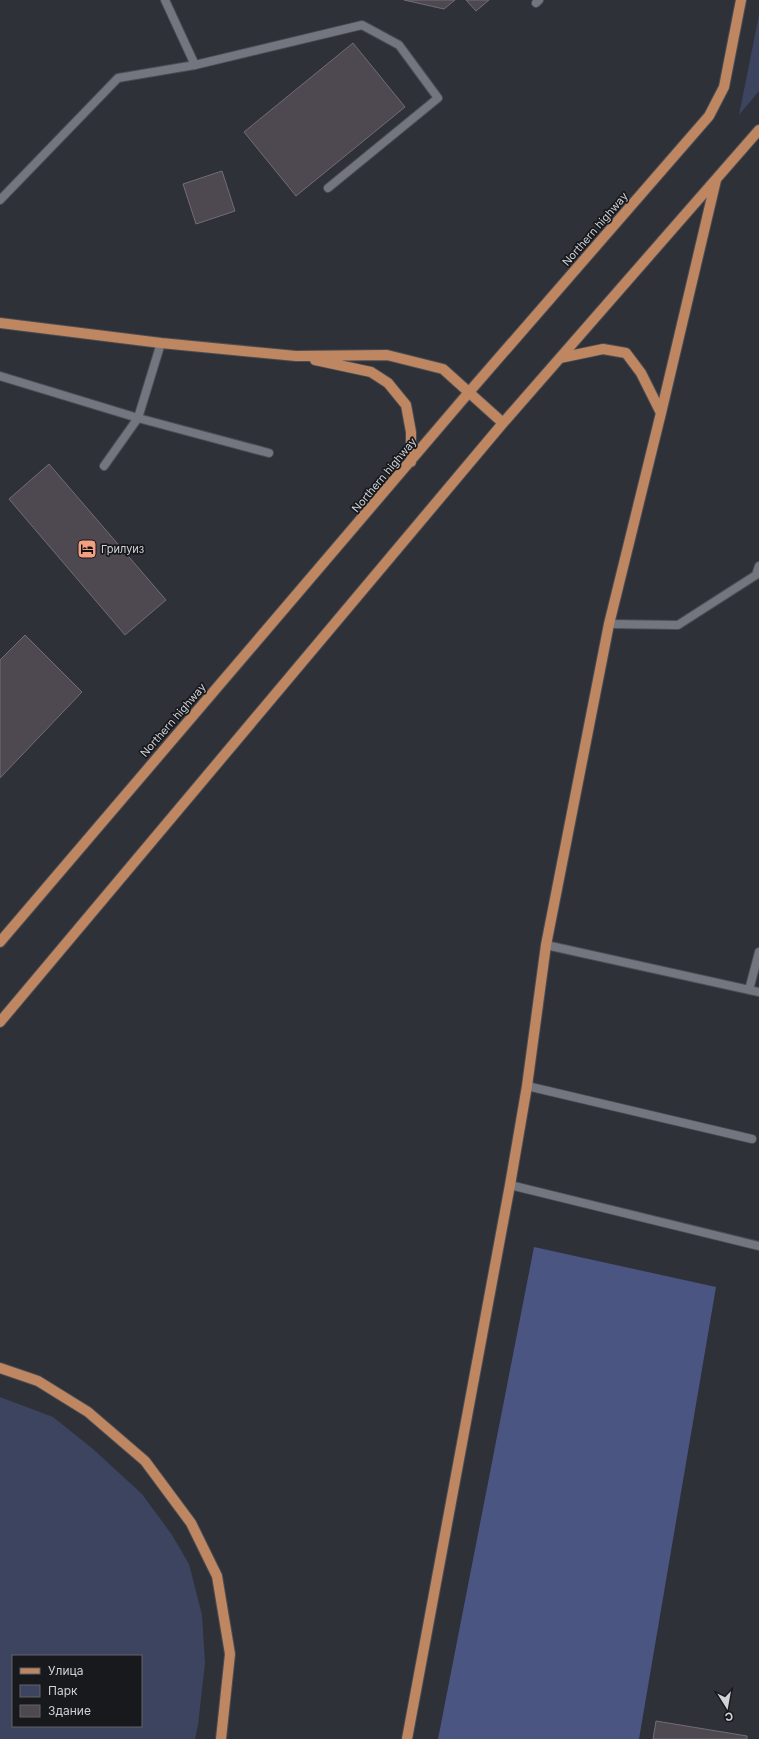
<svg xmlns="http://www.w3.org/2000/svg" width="759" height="1739" viewBox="0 0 759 1739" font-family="Inter,sans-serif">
	<rect width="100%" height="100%" fill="#2f3139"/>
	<path fill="#3d4460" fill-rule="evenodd" d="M759 15V91L739 115Z
		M0 1397 53 1417 93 1449 142 1494 172 1535 189 1564 202 1615 205 1663 198 1725 195 1739H0ZM13 1656H141V1726H13Z"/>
	<path fill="#4a5582" d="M534 1247 716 1287 639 1739H438Z"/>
	<path fill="#4e4951" stroke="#726c75" d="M404 0H455L444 9Z
		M466 0H489L476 11Z
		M353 43 405 107 296 196 244 132Z
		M222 171 235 211 196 224 183 184Z
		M49 464 166 600 125 635 9 499Z
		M25 635 82 692 0 778V660Z
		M656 1721 747 1736V1739H653Z"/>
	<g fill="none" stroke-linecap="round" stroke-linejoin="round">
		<g stroke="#4b4d53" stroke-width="10">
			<path id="service" d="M165 0 195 65
				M536 3 539 0
				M0 200 118 78 195 65 362 25 399 45 438 98 328 188
				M0 376 138 418 269 453
				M104 466 138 418 161 343
				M609 624 678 625 756 575 759 566
				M546 945 759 992
				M749 990 759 952
				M527 1086 752 1139
				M510 1185 759 1246"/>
		</g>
		<g stroke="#4b4d53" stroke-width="12">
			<path id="primary" d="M0 323 161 343 296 356 387 355 443 369 503 423
				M560 358 603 349 626 353 641 373 661 413
				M315 360 371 372 388 383 406 405 411 432V462
				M0 942 470 391 709 116 724 87 741 0
				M0 1022 503 423 759 130
				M0 1368 38 1381 88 1412 145 1461 191 1523 217 1576 230 1654 221 1739
				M407 1739 510 1185 527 1086 546 945 609 624 661 413 716 180"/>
		</g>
		<use href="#service" stroke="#73767f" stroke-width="8"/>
		<use href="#primary" stroke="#be8661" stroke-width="10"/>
	</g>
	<defs>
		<g id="hotel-square" transform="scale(1)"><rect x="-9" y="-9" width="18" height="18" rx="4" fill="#f2a081" stroke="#18191d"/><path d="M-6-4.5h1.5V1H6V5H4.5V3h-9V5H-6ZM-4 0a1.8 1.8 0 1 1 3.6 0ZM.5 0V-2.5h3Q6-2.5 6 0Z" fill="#111"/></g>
	</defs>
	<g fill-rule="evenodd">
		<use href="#hotel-square" x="87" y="549"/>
	</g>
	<g text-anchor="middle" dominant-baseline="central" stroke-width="3.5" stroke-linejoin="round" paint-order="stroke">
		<g font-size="11" fill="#d0d2d7" stroke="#18191d">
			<text transform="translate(595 229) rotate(-49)">Northern highway</text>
			<text transform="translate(384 475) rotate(-50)">Northern highway</text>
			<text transform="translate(173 720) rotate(-49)">Northern highway</text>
		</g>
		<g font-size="11" fill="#d0d2d7" stroke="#18191d" text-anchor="start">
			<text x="101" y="549">Грилуиз</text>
		</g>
	</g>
	<rect x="12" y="1655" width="130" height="72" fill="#18191d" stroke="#626367"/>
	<rect x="20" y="1668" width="20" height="6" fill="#be8661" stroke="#626367"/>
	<text x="48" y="1675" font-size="12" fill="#d0d2d7">Улица</text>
	<rect x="20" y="1685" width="20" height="12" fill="#3d4460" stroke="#626367"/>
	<text x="48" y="1695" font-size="12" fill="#d0d2d7">Парк</text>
	<rect x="20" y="1705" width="20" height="12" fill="#4e4951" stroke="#626367"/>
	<text x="48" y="1715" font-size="12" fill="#d0d2d7">Здание</text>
	<g transform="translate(727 1707) rotate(169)" stroke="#18191d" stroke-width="3" paint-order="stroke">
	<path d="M0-3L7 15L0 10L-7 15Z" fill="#d0d2d7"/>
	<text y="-6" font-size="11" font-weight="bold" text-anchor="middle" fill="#d0d2d7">С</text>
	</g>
</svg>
